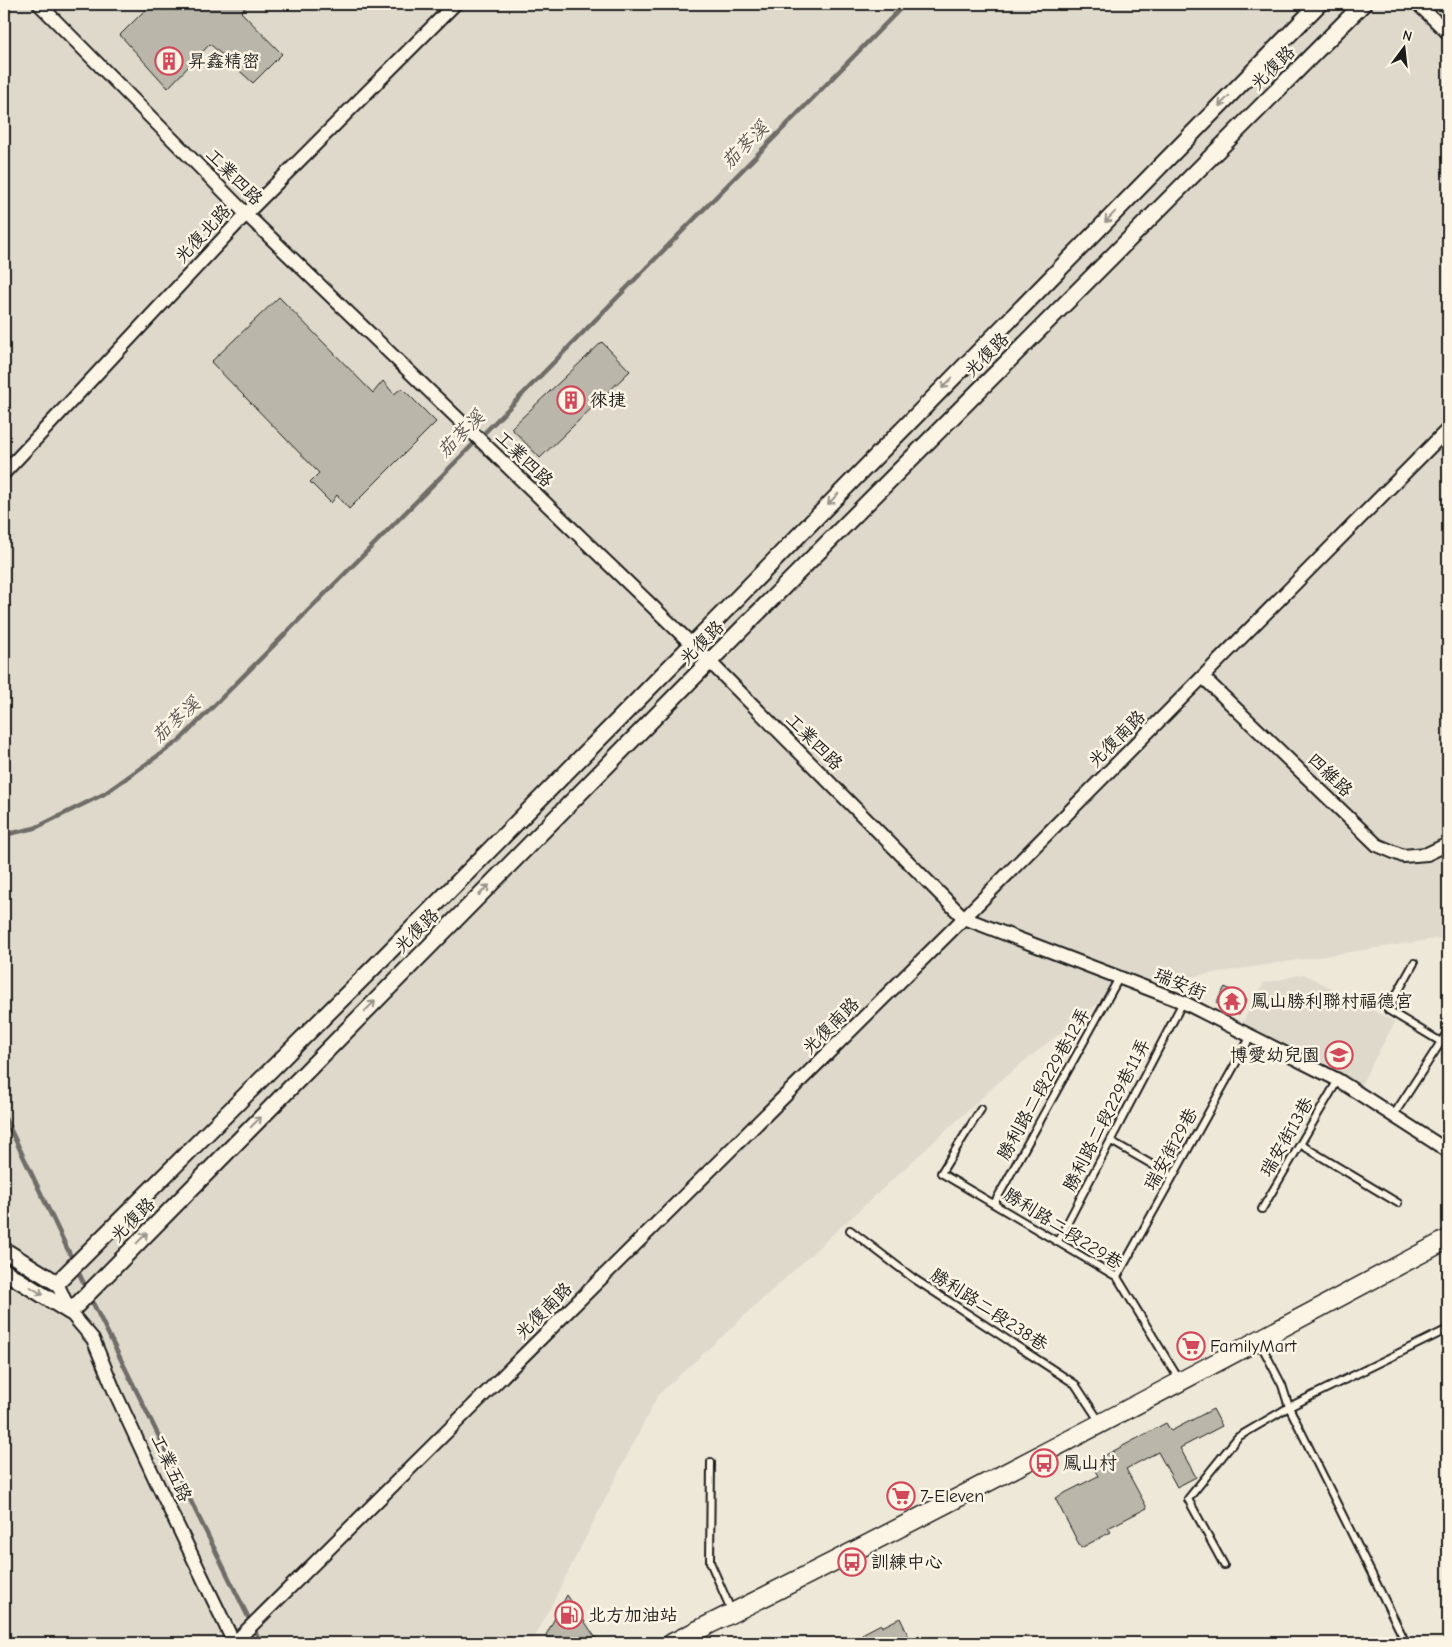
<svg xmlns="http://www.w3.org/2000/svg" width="1452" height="1647" viewBox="0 0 1452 1647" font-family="'Comic Neue','LXGW WenKai TC',sans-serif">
	<rect width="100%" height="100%" fill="#eee8d9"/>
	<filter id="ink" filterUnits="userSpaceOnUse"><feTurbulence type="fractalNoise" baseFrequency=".02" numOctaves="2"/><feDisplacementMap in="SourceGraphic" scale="10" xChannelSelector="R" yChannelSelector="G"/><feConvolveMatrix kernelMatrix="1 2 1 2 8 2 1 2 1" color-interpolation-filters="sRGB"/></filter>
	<g filter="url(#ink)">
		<path fill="#ded9cb" d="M4 4H1448V937L1117 988 1001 1080 658 1395 532 1643H4Z
			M1304 974 1395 1022 1360 1086 1242 1023 1264 983Z"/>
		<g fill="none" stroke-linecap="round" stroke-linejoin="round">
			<path stroke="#6f6c67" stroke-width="4.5" d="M4 835 35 828 104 794 180 740 508 409 905 4
				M4 1116 87 1290
				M90 1297 261 1643"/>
		</g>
		<path fill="#bab6aa" stroke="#1c1c1c" d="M151 4H249L241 12 282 54 253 83 210 44 168 88 120 35Z
			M279 297 373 393 383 381 394 394 402 388 436 422 349 509 337 495 331 503 310 482 319 473 211 362Z
			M602 342 630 371 540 458 511 428Z
			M1225 987 1247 999 1239 1015 1216 1003Z
			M1213 1409 1222 1426 1180 1448 1196 1477 1177 1487 1158 1452 1126 1469 1147 1508 1108 1528 1111 1532 1081 1548 1055 1498 1098 1476 1091 1463 1166 1423 1171 1431Z
			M567 1595 599 1643H554L546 1635Z
			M900 1618 908 1635 892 1643H867L862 1634 881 1624 882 1627Z"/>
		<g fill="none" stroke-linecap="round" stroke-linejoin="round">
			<g stroke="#1c1c1c" stroke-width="10">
				<path id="service" d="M1414 963 1388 1010 1441 1042
					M981 1109 941 1173 1117 1277 1180 1381
					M1393 1116 1448 1031
					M1111 1141 1172 1176
					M1300 1144 1398 1203
					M994 1204 1119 978
					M1262 1209 1338 1080
					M850 1230 913 1278 1075 1384 1100 1422
					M1058 1241 1183 1002
					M1117 1277 1251 1036
					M1259 1341 1282 1385 1289 1407 1406 1643
					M711 1462 710 1562 732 1612
					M1224 1565 1188 1499 1238 1437 1289 1407 1448 1329"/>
			</g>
			<g stroke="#1c1c1c" stroke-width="16">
				<path id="minor" d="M39 4 246 214 709 661 964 918 1183 1002 1338 1080 1448 1151
					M1418 4 1448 33
					M4 473 246 214 455 4
					M1204 678 1377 845 1403 856 1427 854 1448 844
					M57 1283 70 1312 93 1339 114 1390 156 1481 234 1643
					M234 1643 955 927 1448 429"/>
			</g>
			<g stroke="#1c1c1c" stroke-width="19">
				<path id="tertiary" d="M4 1250 57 1283 373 968 620 718 1319 4
					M4 1271 70 1312 698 673 1363 4"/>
			</g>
			<g stroke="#1c1c1c" stroke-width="21">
				<path id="secondary" d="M672 1643C933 1513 1191 1377 1448 1239"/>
			</g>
			<use href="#service" stroke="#fcf5e5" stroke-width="6"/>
			<use href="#minor" stroke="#fcf5e5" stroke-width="12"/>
			<use href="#tertiary" stroke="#fcf5e5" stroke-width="15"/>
			<use href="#secondary" stroke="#fcf5e5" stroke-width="18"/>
		</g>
		<defs><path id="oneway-shaft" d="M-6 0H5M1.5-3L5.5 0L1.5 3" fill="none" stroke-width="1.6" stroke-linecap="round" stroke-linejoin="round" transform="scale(1.25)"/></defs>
		<g stroke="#97938b">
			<use href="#oneway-shaft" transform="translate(1224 101) rotate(134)"/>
			<use href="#oneway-shaft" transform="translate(1110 217) rotate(134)"/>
			<use href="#oneway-shaft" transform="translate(947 383) rotate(134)"/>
			<use href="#oneway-shaft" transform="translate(833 499) rotate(134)"/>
			<use href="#oneway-shaft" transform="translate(484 890) rotate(-45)"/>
			<use href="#oneway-shaft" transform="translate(370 1006) rotate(-45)"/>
			<use href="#oneway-shaft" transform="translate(256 1122) rotate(-45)"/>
			<use href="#oneway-shaft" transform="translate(142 1238) rotate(-45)"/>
			<use href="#oneway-shaft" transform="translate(37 1291) rotate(32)"/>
		</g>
	</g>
	<defs>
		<g id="building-ring" transform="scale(1.4375)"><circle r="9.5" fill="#fcf5e5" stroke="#d1495b" stroke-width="1.5"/><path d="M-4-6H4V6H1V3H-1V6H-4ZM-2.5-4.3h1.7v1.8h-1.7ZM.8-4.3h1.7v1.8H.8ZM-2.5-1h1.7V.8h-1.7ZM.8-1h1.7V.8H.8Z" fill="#d1495b"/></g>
		<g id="temple-ring" transform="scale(1.4375)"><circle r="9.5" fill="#fcf5e5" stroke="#d1495b" stroke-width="1.5"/><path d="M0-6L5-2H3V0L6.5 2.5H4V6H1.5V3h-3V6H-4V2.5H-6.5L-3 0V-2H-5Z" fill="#d1495b"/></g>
		<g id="school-ring" transform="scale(1.4375)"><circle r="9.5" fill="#fcf5e5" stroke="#d1495b" stroke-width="1.5"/><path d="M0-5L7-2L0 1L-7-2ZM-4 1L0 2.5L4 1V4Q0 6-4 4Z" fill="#d1495b"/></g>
		<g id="supermarket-ring" transform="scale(1.4375)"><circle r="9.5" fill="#fcf5e5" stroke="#d1495b" stroke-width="1.5"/><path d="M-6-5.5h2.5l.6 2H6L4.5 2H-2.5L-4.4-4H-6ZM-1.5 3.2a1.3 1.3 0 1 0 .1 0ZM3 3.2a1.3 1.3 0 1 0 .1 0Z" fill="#d1495b"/></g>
		<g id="bus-ring" transform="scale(1.4375)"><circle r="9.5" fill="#fcf5e5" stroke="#d1495b" stroke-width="1.5"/><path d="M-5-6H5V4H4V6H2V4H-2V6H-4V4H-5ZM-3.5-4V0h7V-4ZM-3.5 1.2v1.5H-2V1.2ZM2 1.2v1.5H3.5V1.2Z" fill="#d1495b"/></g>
		<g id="fuel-ring" transform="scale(1.4375)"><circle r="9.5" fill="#fcf5e5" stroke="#d1495b" stroke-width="1.5"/><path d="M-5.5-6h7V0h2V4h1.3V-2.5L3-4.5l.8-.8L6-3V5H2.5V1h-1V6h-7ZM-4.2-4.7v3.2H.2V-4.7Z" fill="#d1495b"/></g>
	</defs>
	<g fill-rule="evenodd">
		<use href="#building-ring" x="169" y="61"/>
		<use href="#building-ring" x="571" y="400"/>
		<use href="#temple-ring" x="1232" y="1001"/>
		<use href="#school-ring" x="1339" y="1055"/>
		<use href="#supermarket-ring" x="1191" y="1346"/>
		<use href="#bus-ring" x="1044" y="1463"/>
		<use href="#supermarket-ring" x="901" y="1496"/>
		<use href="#bus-ring" x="852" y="1562"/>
		<use href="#fuel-ring" x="569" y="1615"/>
	</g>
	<g text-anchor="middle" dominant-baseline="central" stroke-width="5" stroke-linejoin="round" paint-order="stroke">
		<g font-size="18" fill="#1c1c1c" stroke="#fcf5e5" text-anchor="start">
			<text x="188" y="61">昇鑫精密</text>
			<text x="590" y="400">徠捷</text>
			<text x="1251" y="1001">鳳山勝利聯村福德宮</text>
			<text x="1320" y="1055" text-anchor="end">博愛幼兒園</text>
			<text x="1210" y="1346">FamilyMart</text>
			<text x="1063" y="1463">鳳山村</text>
			<text x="920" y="1496">7-Eleven</text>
			<text x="871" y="1562">訓練中心</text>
			<text x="588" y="1615">北方加油站</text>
		</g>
		<g font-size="18" fill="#1c1c1c" stroke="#fcf5e5">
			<text transform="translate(1273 68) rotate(-45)">光復路</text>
			<text transform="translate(234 177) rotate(45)">工業四路</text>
			<text transform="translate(203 234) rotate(-47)">光復北路</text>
			<text transform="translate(987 355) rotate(-45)">光復路</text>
			<text transform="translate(524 459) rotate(44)">工業四路</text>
			<text transform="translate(702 643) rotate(-45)">光復路</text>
			<text transform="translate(1117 739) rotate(-45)">光復南路</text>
			<text transform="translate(814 742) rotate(45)">工業四路</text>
			<text transform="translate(1330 775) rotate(44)">四維路</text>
			<text transform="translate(417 931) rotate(-45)">光復路</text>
			<text transform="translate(1180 984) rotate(23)">瑞安街</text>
			<text transform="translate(831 1026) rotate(-45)">光復南路</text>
			<text transform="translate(1044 1084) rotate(-61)">勝利路二段229巷12弄</text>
			<text transform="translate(1107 1115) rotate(-63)">勝利路二段229巷11弄</text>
			<text transform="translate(1287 1137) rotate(-60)">瑞安街13巷</text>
			<text transform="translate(1171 1149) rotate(-61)">瑞安街29巷</text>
			<text transform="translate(133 1220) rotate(-45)">光復路</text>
			<text transform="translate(1063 1229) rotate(32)">勝利路二段229巷</text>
			<text transform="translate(989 1310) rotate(33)">勝利路二段238巷</text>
			<text transform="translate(544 1311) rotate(-45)">光復南路</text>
			<text transform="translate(171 1468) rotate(65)">工業五路</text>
		</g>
		<g font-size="19" font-style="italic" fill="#5b5854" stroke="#fcf5e5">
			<text transform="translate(745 145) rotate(-45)">茄苳溪</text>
			<text transform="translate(461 434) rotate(-45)">茄苳溪</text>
			<text transform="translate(176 720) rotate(-42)">茄苳溪</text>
		</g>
	</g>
	<rect width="1452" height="1647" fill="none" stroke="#fcf5e5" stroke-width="20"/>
	<rect x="10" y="10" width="1432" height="1627" fill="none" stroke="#1c1c1c" stroke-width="2" filter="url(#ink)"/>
	<g transform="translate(1404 48) rotate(15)" stroke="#fcf5e5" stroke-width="4" paint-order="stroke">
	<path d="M0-4L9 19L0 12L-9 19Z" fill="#1c1c1c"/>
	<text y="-8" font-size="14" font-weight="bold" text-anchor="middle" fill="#1c1c1c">N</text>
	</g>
</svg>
